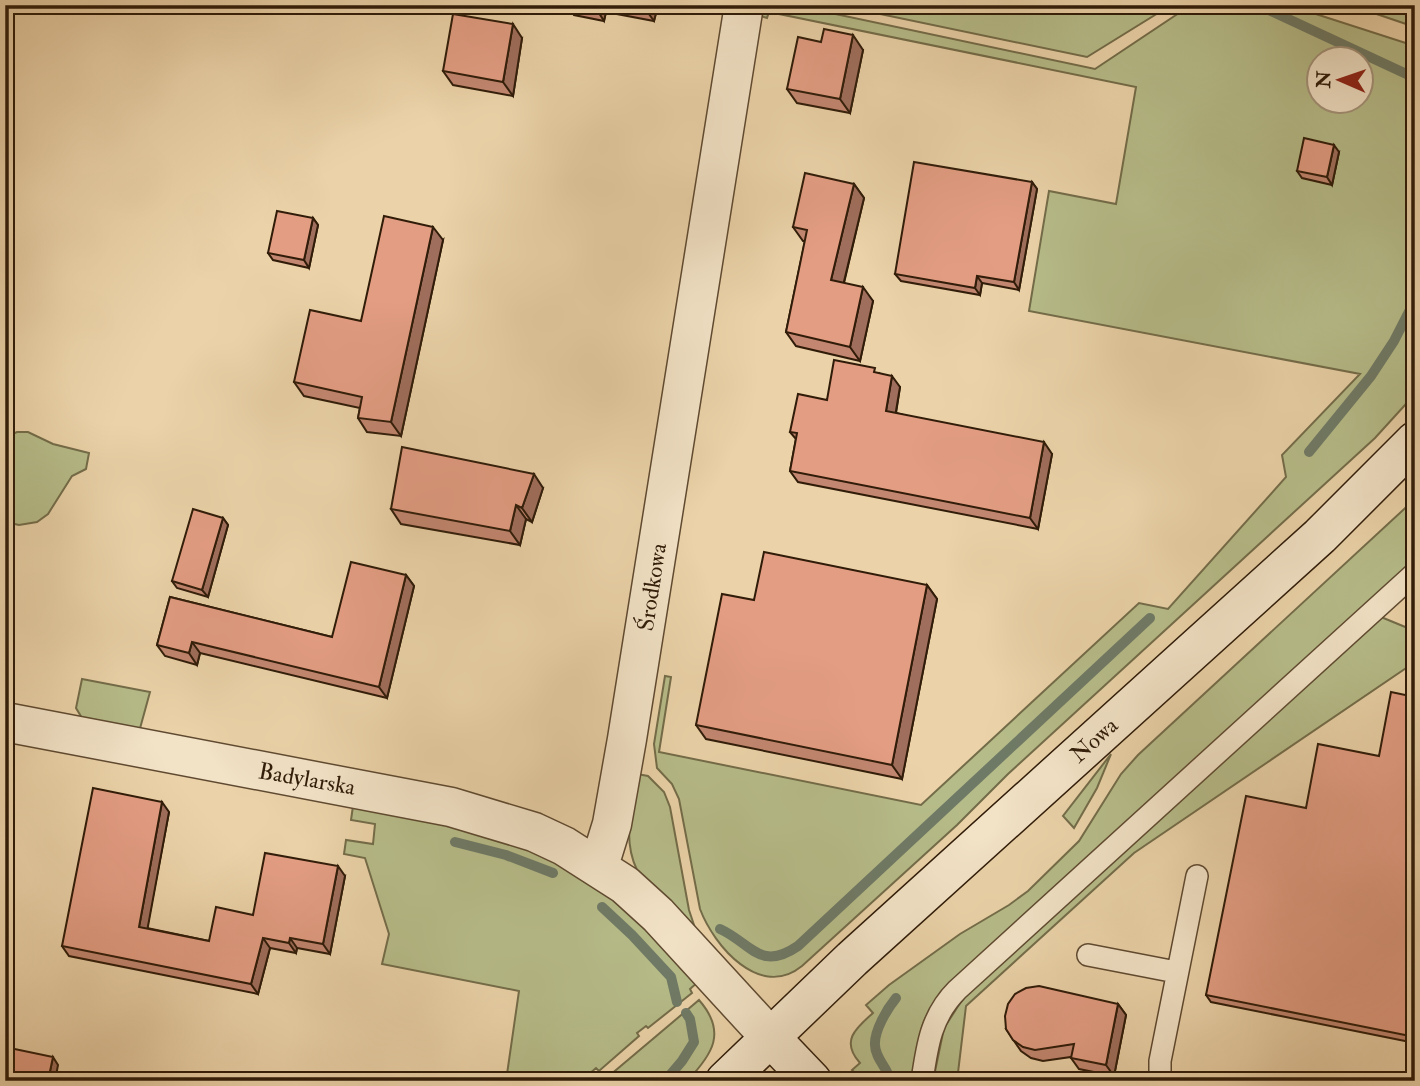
<svg xmlns="http://www.w3.org/2000/svg" width="1420" height="1086" viewBox="0 0 1420 1086" font-family="'IM FELL Double Pica',serif">
	<rect width="100%" height="100%" fill="#ebd2a8"/>
	<filter id="stains"><feTurbulence type="fractalNoise" baseFrequency=".00286" numOctaves="4"/><feColorMatrix values="0 0 0 0 .2 0 0 0 0 .09 0 0 0 0 .02 0 0 0 .5 -.17"/></filter>
	<radialGradient id="worn" r=".72"><stop offset=".6" stop-color="#630" stop-opacity="0"/><stop offset="1" stop-color="#630" stop-opacity=".3"/></radialGradient>
	<path fill="#b6bc89" stroke="#736c49" stroke-width="2" fill-rule="evenodd" d="M760 5H793L1095 69 1191 5H1288L1415 46V394L1375 438 1008 774 957 825 802 966C760 1000 714 946 700 909L679 799 672 784 657 768 654 744 665 676 671 677 659 752 921 805 1139 603 1168 609 1286 477 1282 455 1360 374 1029 311 1049 191 1116 204 1136 87 769 12 767 18 758 15ZM1318 60H1360V102H1318Z
		M837 5H1171L1087 57Z
		M1350 5H1415V27Z
		M17 432H28L53 444 89 453 86 469 72 476 48 514 37 522 19 525 5 522V440L8 436Z
		M1415 499V560L948 985C918 1017 919 1040 912 1081H863L852 1070 860 1063C840 1041 856 1028 873 1013L866 1005 889 985 960 934 1009 905 1028 891 1079 841 1121 774 1138 755Z
		M1381 617 1415 631V662L1134 853 966 1006 957 1081H933L944 1028 964 997Z
		M82 679 150 692 139 732 85 723 76 708Z
		M1111 754 1097 788 1074 828 1063 816Z
		M637 774 648 776 664 792 670 807 689 910 696 931 637 870C622 839 632 807 637 774Z
		M353 806C381 810 410 813 438 820 487 832 540 851 583 878 627 906 662 946 698 982L690 989 692 993 648 1028 646 1026 637 1033 639 1036 599 1071 596 1068 588 1075 590 1078 587 1081H506L519 991 382 964 389 934 365 858 344 854 346 840 373 844 375 824 351 820Z
		M699 1000C727 1032 713 1054 687 1081H603Z"/>
	<g fill="none" stroke-linecap="round" stroke-linejoin="round">
		<path stroke="#6f7a66" stroke-width="10" d="M1258 5 1415 78
			M1309 452 1371 376 1394 341 1415 300
			M455 842 506 855 553 873
			M602 907 632 935 671 977 677 1002
			M720 929C751 943 760 972 798 946L1150 618
			M887 1072C883 1064 875 1055 875 1045 874 1031 887 1009 896 998
			M665 1081 682 1061 694 1042 690 1019 686 1013"/>
		<g stroke="#5f4a31" stroke-width="24">
			<path id="lane" d="M1088 955 1176 972
				M922 1081C927 1046 931 1016 957 990L1415 573
				M1160 1081V1061L1197 876"/>
		</g>
		<g stroke="#5f4a31" stroke-width="41">
			<path id="street" d="M5 722 451 807 534 832 564 846 625 885 658 915 769 1036
				M599 866 612 824 627 739 744 5"/>
		</g>
		<g stroke="#301c09" stroke-width="41">
			<path id="secondary" d="M769 1036 812 1081
				M725 1081 852 959 1320 536 1415 441"/>
		</g>
		<use href="#lane" stroke="#f2e2c6" stroke-width="21"/>
		<use href="#street" stroke="#f2e2c6" stroke-width="38"/>
		<use href="#secondary" stroke="#f2e2c6" stroke-width="38"/>
	</g>
	<path fill="#c38771" stroke="#301c09" stroke-width="2" d="M570 5H658L654 21 606 12 604 21 574 15 569 8Z
		M522 38 513 96 453 85 443 71Z
		M821 42 863 50 850 113 797 103 787 89Z
		M1339 152 1332 185 1302 178 1297 171Z
		M1032 182 1037 189 1019 290 982 283 980 295 901 281 895 274Z
		M854 184 864 198 844 283 873 301 860 361 796 346 786 332 805 241H803L793 227Z
		M313 218 318 225 309 268 273 260 268 253Z
		M443 240 401 436 367 432 358 418 360 408 304 396 294 382 361 321Z
		M879 373 900 387 896 413 1052 454 1038 529 798 482 790 471 796 439 790 432 827 400Z
		M543 488 532 522 526 519 520 545 401 524 391 509Z
		M223 518 228 525 208 597 177 588 172 581Z
		M406 575 414 586 387 698 200 653 197 665 165 656 157 645 170 597 332 637Z
		M927 585 937 599 902 779 706 739 696 725 754 600Z
		M1415 697V1043L1211 1002 1206 995 1306 808 1379 756Z
		M169 812 147 928 209 941 253 915 345 876 330 954 297 948 296 953 270 948 258 994 69 956 62 946Z
		M1118 1004 1126 1015 1114 1076 1079 1069 1071 1058V1057L1043 1061 1031 1058 1021 1051 1006 1029Z"/>
	<path fill="#9f6e5c" stroke="#301c09" stroke-width="2" d="M601 5 606 12 604 21 599 13Z
		M651 5H658L654 21 649 14Z
		M513 24 522 38 513 96 503 82Z
		M853 35 863 50 850 113 840 99Z
		M1334 145 1339 152 1332 185 1327 177Z
		M1032 182 1037 189 1019 290 1014 282Z
		M854 184 864 198 841 294 831 280Z
		M313 218 318 225 309 268 304 260Z
		M433 227 443 240 401 436 391 422Z
		M977 276 982 283 980 295 975 288Z
		M863 287 873 301 860 361 850 347Z
		M892 376 900 387 894 423 886 411Z
		M1044 442 1052 454 1038 529 1030 518Z
		M534 474 543 488 532 522 522 508Z
		M516 505 526 519 520 545 510 531Z
		M223 518 228 525 208 597 202 590Z
		M406 575 414 586 387 698 379 687Z
		M927 585 937 599 902 779 892 765Z
		M192 642 200 653 197 665 189 653Z
		M162 802 169 812 146 937 139 927Z
		M338 866 345 876 330 954 323 944Z
		M263 938 270 948 258 994 251 984Z
		M290 938 297 948 296 953 289 943Z
		M1118 1004 1126 1015 1114 1076 1106 1065Z
		M53 1057 58 1065 55 1081H48Z"/>
	<path fill="#e39d83" stroke="#301c09" stroke-width="2" d="M570 5H601L599 13 569 8Z
		M605 5H651L649 14Z
		M453 14 513 24 503 82 443 71Z
		M824 29 853 35 840 99 787 89 798 37 821 42Z
		M1304 138 1334 145 1327 177 1297 171Z
		M914 162 1032 182 1014 282 977 276 975 288 895 274Z
		M805 173 854 184 831 280 863 287 850 347 786 332 807 230 793 227Z
		M277 211 313 218 304 260 268 253Z
		M384 216 433 227 391 422 358 418 362 397 294 382 310 310 361 321Z
		M834 360 875 368 874 372 892 376 886 411 1044 442 1030 518 790 471 797 433 790 432 798 394 827 400Z
		M402 447 534 474 522 508 516 505 510 531 391 509Z
		M193 509 223 518 202 590 172 581Z
		M764 552 927 585 892 765 696 725 722 594 754 600Z
		M351 562 406 575 379 687 192 642 189 653 157 645 170 597 332 637Z
		M1391 692 1415 697V1037L1206 995 1246 796 1306 808 1318 744 1379 756Z
		M93 788 162 802 139 927 209 941 216 907 253 915 265 853 338 866 323 944 290 938 289 943 263 938 251 984 62 946Z
		M1039 986 1118 1004 1106 1065 1071 1058 1074 1044 1035 1050 1023 1047 1013 1040 1006 1029 1005 1016 1008 1004 1015 994 1026 988Z
		M5 1047 53 1057 48 1081H5Z"/>
	<g text-anchor="middle" dominant-baseline="central" stroke-width="5" stroke-linejoin="round" paint-order="stroke">
		<g font-size="23" fill="#301c09" stroke="#f2e2c6">
			<text transform="translate(652 587) rotate(-81)">Środkowa</text>
			<text transform="translate(1094 740) rotate(-42)">Nowa</text>
			<text transform="translate(307 779) rotate(10)">Badylarska</text>
		</g>
	</g>
	<rect width="1420" height="1086" fill="none" stroke="#ebd2a8" stroke-width="28"/>
	<rect x="7" y="7" width="1406" height="1072" fill="none" stroke="#301c09" stroke-width="3.5"/>
	<rect x="14" y="14" width="1392" height="1058" fill="none" stroke="#301c09" stroke-width="2"/>
	<g transform="translate(1340 80) rotate(272)"><circle r="33" fill="#f2e2c6" stroke="#a4937a" stroke-width="2"/>
	<path d="M0-5L12 26L0 18L-12 26Z" fill="#8f2418"/>
	<text y="-10" font-size="19" font-weight="bold" text-anchor="middle" fill="#301c09">N</text>
	</g>
	<rect width="100%" height="100%" filter="url(#stains)"/>
	<rect width="100%" height="100%" fill="url(#worn)"/>
</svg>
